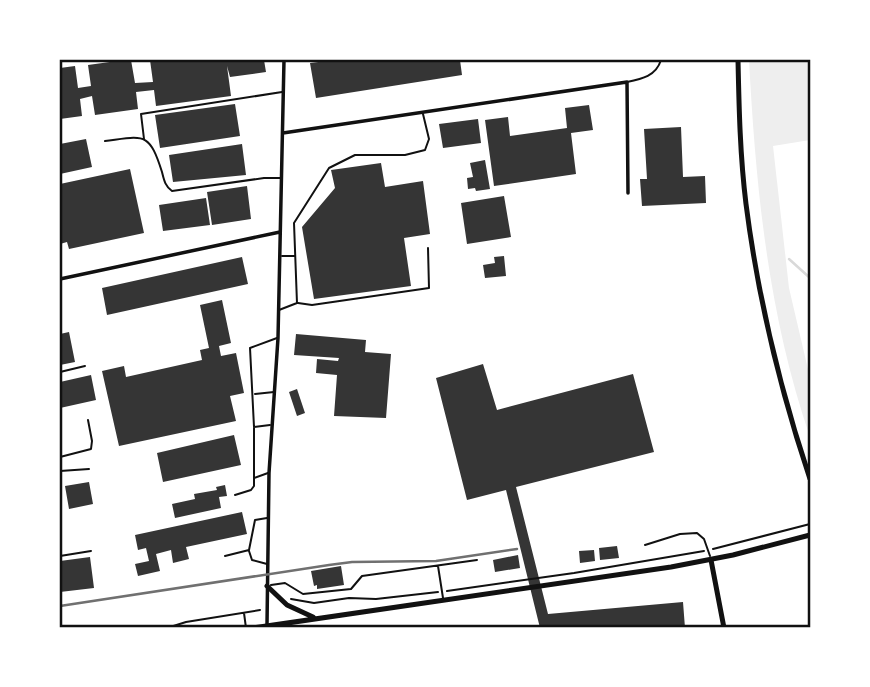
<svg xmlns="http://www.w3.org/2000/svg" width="870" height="687" viewBox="0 0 870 687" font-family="Poppins,sans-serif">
	<rect width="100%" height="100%" fill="#fff"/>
	<path fill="#eee" d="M749 60H810V140L773 146 789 288 810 378V437C768 314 756 189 749 60Z"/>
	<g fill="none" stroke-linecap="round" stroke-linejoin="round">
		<path stroke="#d9d9d9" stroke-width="2.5" d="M789 259 810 278"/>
	</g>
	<path fill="#353535" d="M124 60H131L135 83 153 82 150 60H264L266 72 230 77 227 66 231 96 156 106 154 90 136 92 138 109 95 115 92 96 80 99 82 116 60 119V68L75 66 78 88 91 86 88 65Z
		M335 60H460L462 75 316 98 310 63Z
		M235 104 240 136 160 148 155 115Z
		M589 105 593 130 571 133 576 174 494 186 485 120 508 117 510 136 567 128 565 108Z
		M478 119 481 143 443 148 439 124Z
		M681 127 683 177 705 176 706 203 642 206 640 179H647L644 129Z
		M86 139 92 167 60 174V144Z
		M242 144 246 175 173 182 169 155Z
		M485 160 490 189 476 191 475 188 468 189 467 178 473 177 470 163Z
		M381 163 385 187 423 181 430 234 404 238 411 286 314 299 302 227 335 188 331 170Z
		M130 169 144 233 69 249 67 242 60 244V184Z
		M247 186 251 219 212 225 207 192Z
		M504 196 511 237 467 244 461 203Z
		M206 198 210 225 163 231 159 205Z
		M504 256 506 276 485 278 483 265 495 263 494 257Z
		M242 257 248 284 107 315 102 288Z
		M222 300 231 343 219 346 221 356 236 353 244 393 230 396 236 421 119 446 102 371 124 366 126 377 202 360 200 350 209 348 200 305Z
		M69 332 75 362 60 365V334Z
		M296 334 366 340 365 352 391 354 386 418 334 416 337 375 316 373 317 359 338 361 339 358 294 355Z
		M483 364 497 410 633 374 654 452 516 487 548 614 683 602 685 628H540L506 490 467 500 436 378Z
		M91 375 96 400 60 408V382Z
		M297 389 305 413 297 416 289 392Z
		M234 435 241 465 163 482 157 453Z
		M89 482 93 504 69 509 65 486Z
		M225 485 227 496 219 497 221 508 175 518 172 504 195 499 194 494 217 490 216 487Z
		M242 512 247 534 186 547 189 559 173 563 171 550 156 554 160 571 138 576 135 564 149 561 146 548 138 550 135 535Z
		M617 546 619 558 600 560 599 548Z
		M594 550 595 561 580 563 579 551Z
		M518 555 520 568 495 572 493 560Z
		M90 557 94 588 60 592V561Z
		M341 566 344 585 317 589V585L314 586 311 571Z"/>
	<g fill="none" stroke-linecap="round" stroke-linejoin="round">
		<path stroke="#111" stroke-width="2" d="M713 549 810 524
			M447 591 574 573 704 551
			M291 599 314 603 349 598 376 599 438 592
			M244 613 246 628
			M167 628 186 622 260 610"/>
		<path stroke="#111" stroke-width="2" d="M627 82C642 79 656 76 661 60
			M144 139 141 114 282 92
			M105 141C144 136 149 131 162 172 164 180 165 186 172 191L264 178H280
			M282 256H294
			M298 303 312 305 429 288 428 248
			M279 310 297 303 294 223 329 168 355 155H405L425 150 429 139 423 114
			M60 372 85 366
			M255 394 274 392
			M270 425 254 427 250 348 277 338
			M60 457 91 449 92 441 88 420
			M60 471 89 469
			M254 478 268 473
			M235 495 251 490 254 486V428
			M60 506V510
			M645 545 680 534 697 533 704 539 710 556
			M249 551 252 560 267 564
			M60 556 91 551
			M225 556 249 550 255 520 267 518
			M438 566 443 598
			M271 585 285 583 303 594 351 589 362 576 477 560"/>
		<path stroke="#111" stroke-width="3.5" d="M283 133 627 82 628 193
			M60 279 280 232
			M267 625 269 473 278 338 284 60"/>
		<path stroke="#111" stroke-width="5" d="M267 586 287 605 313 617
			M253 628 671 567 733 555 810 535"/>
		<path stroke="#111" stroke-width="5" d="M738 60C739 107 740 156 746 204 758 298 780 389 810 479
			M711 560 724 628"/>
		<path stroke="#707070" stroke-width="2.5" d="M60 606 329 565 352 562 436 561 517 549"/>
	</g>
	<rect width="870" height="687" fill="none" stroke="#ffffff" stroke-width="122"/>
	<rect x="61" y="61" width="748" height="565" fill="none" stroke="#111" stroke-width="2.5"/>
</svg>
